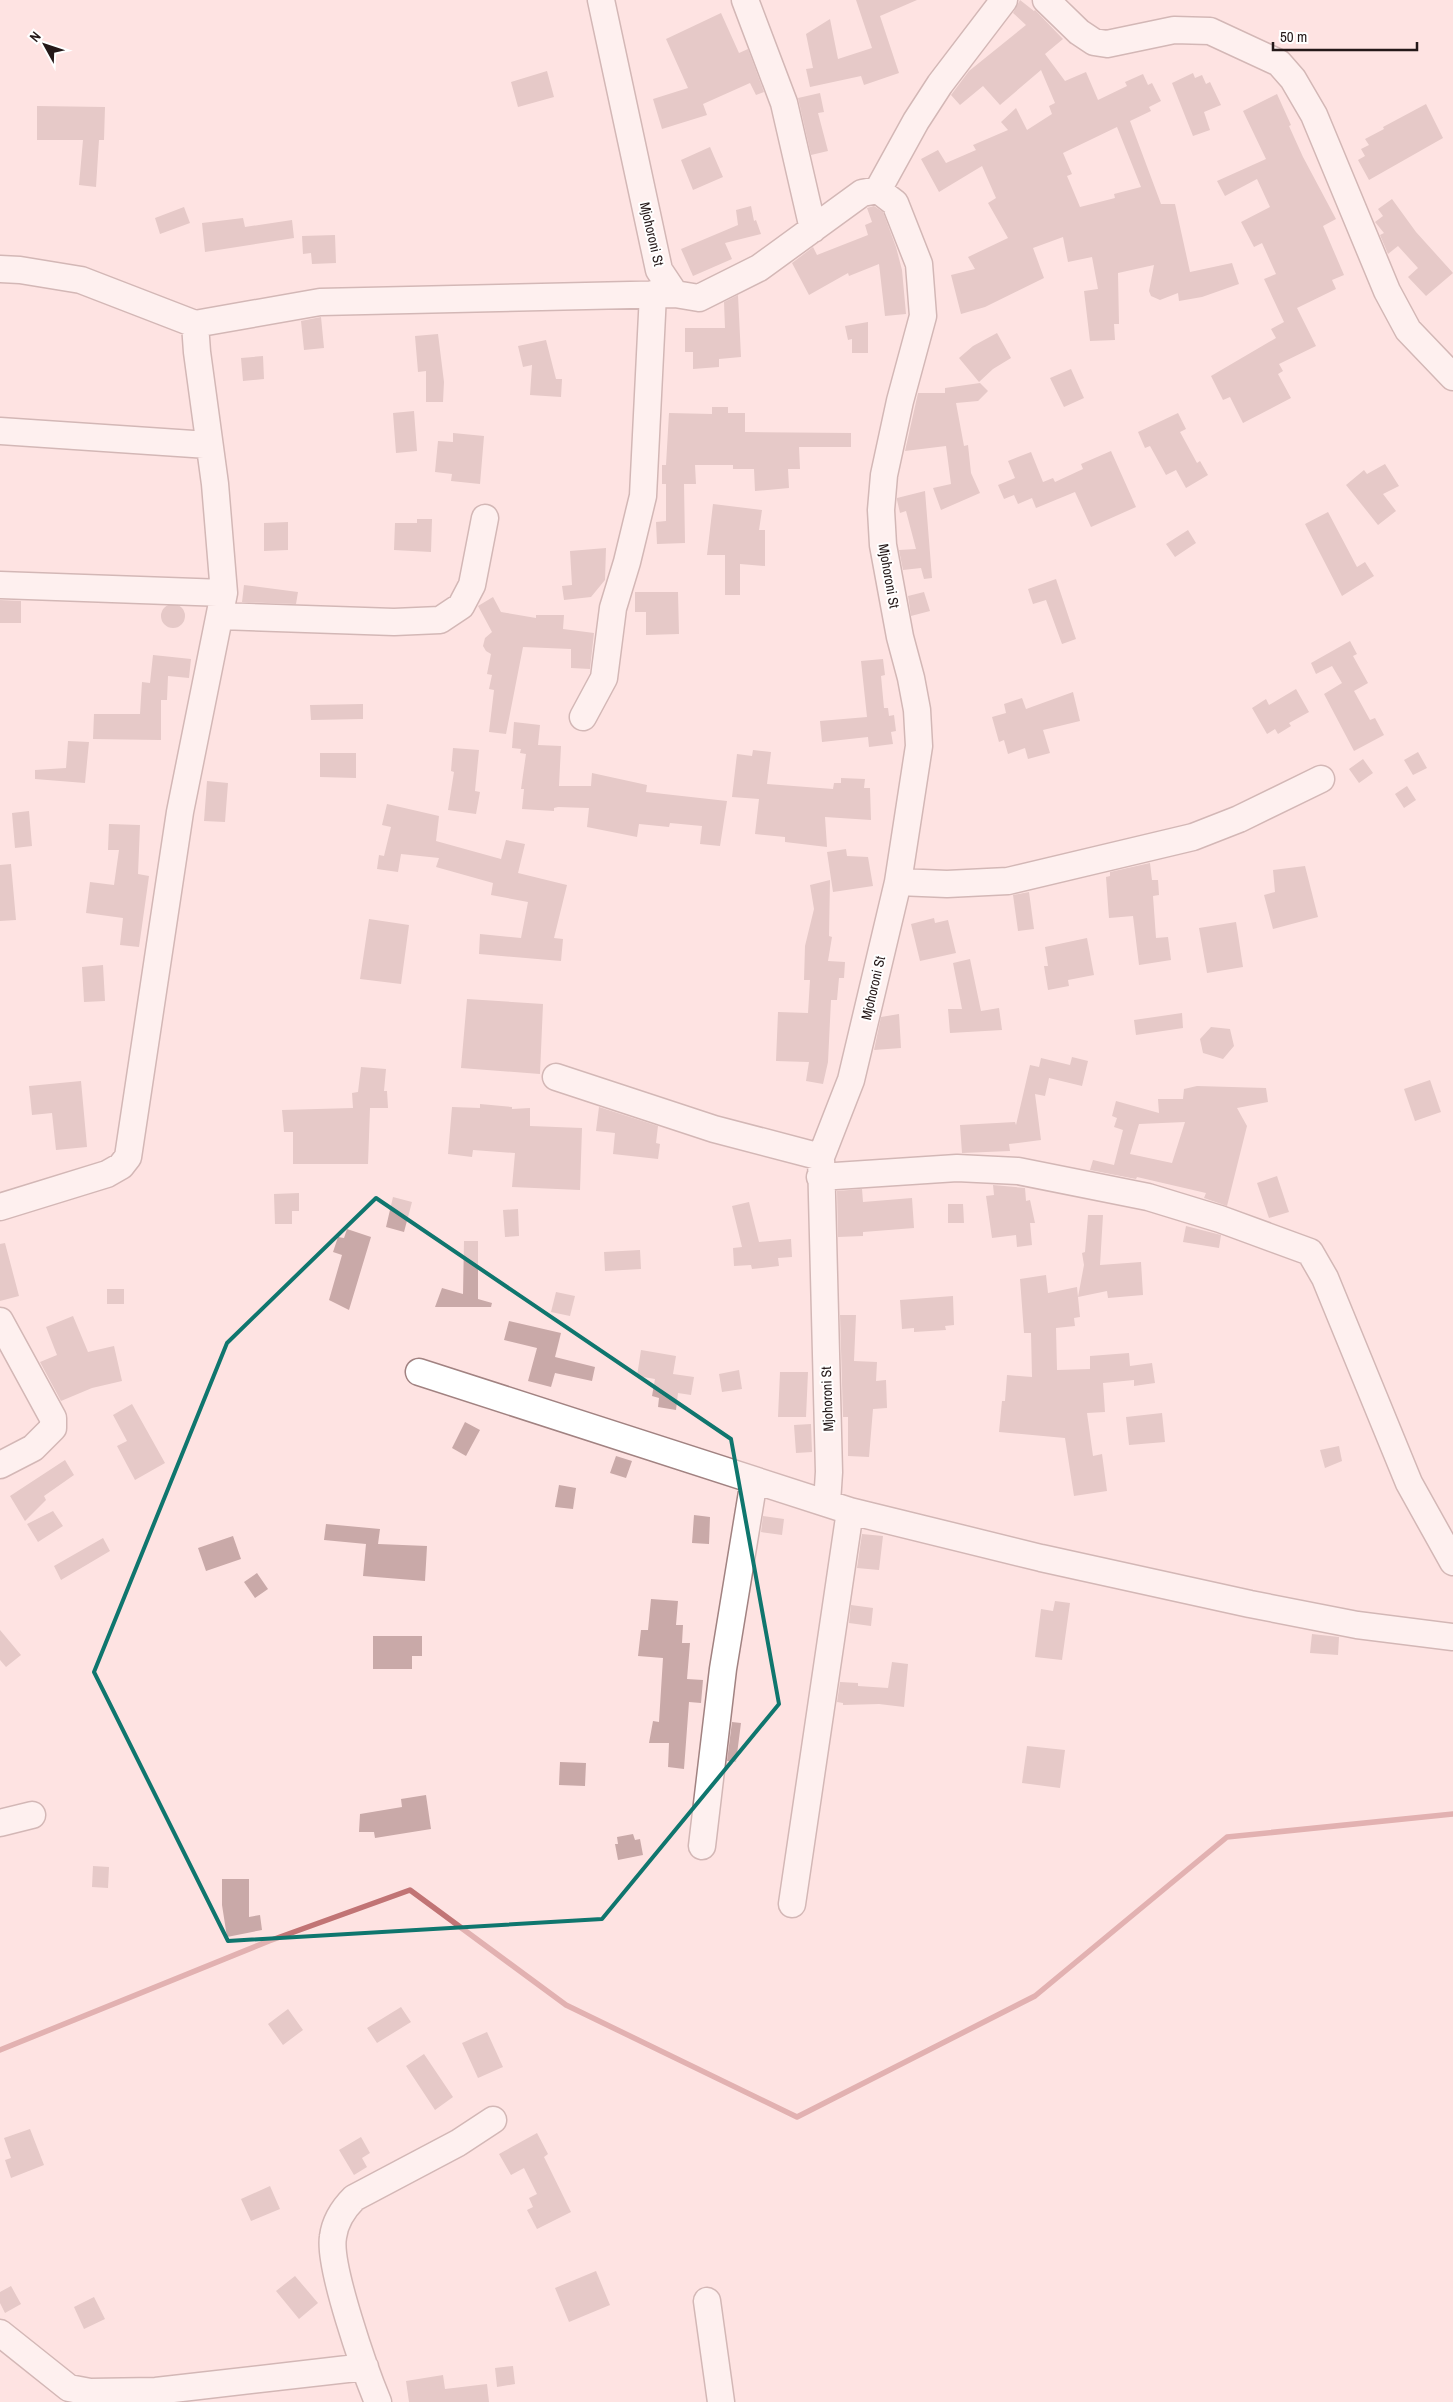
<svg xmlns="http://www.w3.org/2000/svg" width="1453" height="2402" viewBox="0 0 1453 2402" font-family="'Archivo Narrow',sans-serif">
	<rect width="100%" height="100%" fill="#fee3e2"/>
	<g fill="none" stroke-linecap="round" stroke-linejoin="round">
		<path stroke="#c17475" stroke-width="5.5" d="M0 2050 269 1941 410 1890 566 2005 797 2117 1035 1996 1227 1837 1453 1814"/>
	</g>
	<path fill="#c9a9a8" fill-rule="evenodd" d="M856 0H917L880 16 899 73 864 85 861 76 810 87 806 69 813 68 806 34 830 19 838 59 872 48Z
		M1020 0 1034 11 1035 10 1063 39 1045 54 1065 81 1086 72 1098 100 1127 86 1125 82 1143 74 1148 85 1152 83 1161 101 1149 107 1151 111 1130 121 1161 204H1175L1190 272 1232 263 1239 284 1202 297 1179 301 1178 293 1160 300 1151 296 1149 291 1154 265 1118 273 1119 324H1114L1115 340 1090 341 1084 291 1098 289 1092 257 1068 262 1063 237 1033 248 1044 278 985 307 961 314 951 275 975 269 968 257 1008 238 988 203 996 198 982 166 939 192 921 159 938 150 946 163 976 150 973 145 1008 130 1001 122 1016 108 1027 130 1052 114 1049 106 1055 103 1041 70 1000 105 983 86 960 105 951 95 969 71 1026 25 1013 13ZM1117 127 1141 187 1114 194 1115 198 1080 207 1067 176 1072 174 1063 153Z
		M721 13 739 53 748 49 764 92 756 95 750 83 703 104 707 115 662 129 653 99 688 88 666 39Z
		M547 71 554 97 518 107 511 82Z
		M1193 73 1195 78 1202 75 1206 84 1210 82 1221 105 1204 112 1210 130 1193 136 1172 83Z
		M820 93 824 112 818 113 828 151 811 155 798 98Z
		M1277 94 1291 125 1289 126 1303 157 1336 219 1323 226 1344 275 1332 280 1336 289 1297 308 1316 346 1279 364 1283 371 1278 374 1291 398 1243 423 1230 397 1223 400 1211 376 1276 338 1271 329 1284 322 1264 279 1276 274 1262 243 1254 247 1241 222 1270 207 1257 179 1225 196 1217 181 1266 159 1243 111Z
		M1426 104 1443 138 1369 180 1358 160 1365 156 1361 149 1369 145 1365 139 1384 129 1383 127Z
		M37 106 105 107 104 140H99L96 187 79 185 83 140H37Z
		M710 147 723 177 693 190 681 160Z
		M1392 199 1416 232 1453 273 1426 296 1408 277 1418 268 1398 246 1388 254 1380 235 1384 233 1375 222 1383 216 1378 209Z
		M751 206 754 221 756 220 761 234 725 243 732 259 693 276 681 249 738 225 736 210Z
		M874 206 883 212 896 247 902 270 906 314 885 316 879 264 849 276 848 273 809 295 792 263 813 247 817 255 868 235 865 225 872 222 867 208Z
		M184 207 190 223 160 234 155 218Z
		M243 218 245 227 292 220 294 238 205 252 202 223Z
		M335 235 336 263 312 264 311 253 303 254 302 236Z
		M738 295 741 357 719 359V367L693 369V352H685V328H725L724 302Z
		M321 317 324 348 304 350 301 321Z
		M868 322V353H852V339L848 340 845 326Z
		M997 333 1011 358 993 369 979 382 959 358 973 346Z
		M438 334 444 382 443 402H426V371L418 372 415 336Z
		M546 340 556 379H562L561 397 530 395 532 365 523 367 518 346Z
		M263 356 264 379 243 381 241 358Z
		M1071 369 1084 398 1064 407 1050 378Z
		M980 383 988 391 978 401 956 403 964 446 968 445 971 473 980 493 941 510 933 488 951 484 946 446 905 451 918 393H945V388Z
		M712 407H728V413H745V432L851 433V447H799L800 469H788L789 488 755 491 754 469H733V465H695L696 484H684L685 543 657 544 656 522 666 521V484H662V465H666L669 413 712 414Z
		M414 411 417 451 396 453 393 413Z
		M1178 413 1186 429 1180 432 1197 463 1200 461 1208 475 1186 488 1176 470 1166 475 1150 446 1145 448 1138 432Z
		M453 433 484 436 480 484 451 481 452 474 435 472 438 441 453 442Z
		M1111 451 1136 507 1091 527 1075 492 1036 508 1032 498 1018 504 1014 495 1004 499 998 485 1015 478 1008 461 1031 452 1043 482 1053 478 1055 482 1083 469 1081 464Z
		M1385 464 1399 486 1383 494 1396 511 1378 525 1346 485 1364 470 1367 474Z
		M925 491 932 578 924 579 921 568 903 570 899 550 916 549 906 511 900 513 897 500V498Z
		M713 504 762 510 759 530H765V566L740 564V595H725V555H707Z
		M1328 512 1357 567 1365 562 1374 576 1342 596 1305 524Z
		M417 519H432L431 552 394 550 395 523H417Z
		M288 522V550L264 551V523Z
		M1188 530 1196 543 1175 557 1166 544Z
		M606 548 605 580 591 597 564 600 562 586 572 585 570 551Z
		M1056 579 1076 639 1062 644 1046 600 1033 604 1028 589Z
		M244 585 298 592 296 604 242 602Z
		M635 592H678L679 634 646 635V612H635Z
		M924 592 930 611 911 616 908 596Z
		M493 597 501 612 536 618V615H564L563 629 594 633 590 669 571 668V649L523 647 506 734 489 732 494 690 489 689 492 675 487 674 491 654 486 651 483 646 485 638 492 632 478 606Z
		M0 600 21 601V623H0Z
		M161 616a12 12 0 1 1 24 0a12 12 0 1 1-24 0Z
		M1350 641 1357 654 1353 656 1368 683 1354 691 1370 720 1375 718 1384 735 1354 751 1324 694 1342 683 1332 666 1316 674 1311 663Z
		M153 655 191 659 189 678 168 676 167 700H161V740L93 739 94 714H140L142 682 150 683Z
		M883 659 885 675 881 676 884 708H888L889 716 894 715 896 731 891 732 893 744 869 747 868 737 822 742 820 721 867 717 861 661Z
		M1296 689 1309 712 1289 723 1291 726 1278 734 1275 729 1267 734 1252 708 1266 699 1269 705Z
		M1073 692 1080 721 1043 730 1050 753 1028 759 1025 748 1008 754 1004 740 999 742 992 717 1006 713 1004 704 1022 698 1026 709Z
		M363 704V719L311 720 310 705Z
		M514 722 540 725 538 745 561 746 559 786H591L592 773 647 785 646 792 727 801 720 846 700 844 702 826 670 823 669 827 639 824 637 837 587 827 589 808 558 807 554 808V811L522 809 524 789H521L526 754 520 753 521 749 512 748Z
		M68 741 89 742 85 783 35 779V770L66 768Z
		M453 748 479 750 475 791 480 792 476 814 448 810 454 772 451 771Z
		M753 750 771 752 767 784 833 789 834 783H841V778L865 779 864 788H870L871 820 825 817 827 847 785 842V837L755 834 759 799 732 797 737 754 752 756Z
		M1418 752 1427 768 1413 775 1404 760Z
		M320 753H356V778L320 777Z
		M1363 759 1373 773 1359 783 1349 769Z
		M207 781 228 783 225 822 204 821Z
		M1407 786 1416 800 1404 808 1395 794Z
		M387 804 439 816 436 841 501 859 506 840 525 844 518 873 567 885 554 938 563 939 561 961 479 954 480 934 521 938 528 902 491 895 493 883 436 867 439 858 401 854 398 872 377 869 379 855 384 856 391 827 382 825Z
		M29 811 32 846 15 848 12 813Z
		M109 824 140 825 138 874 149 876 139 947 120 945 123 918 86 913 90 882 114 885 119 850H108Z
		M846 849 847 856 868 857 873 886 833 892 827 852Z
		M1150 863 1152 880H1158L1159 895 1153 896 1156 938 1168 937 1171 960 1139 965 1133 916 1109 918 1106 877 1110 876V872Z
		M11 864 16 920 0 921V865Z
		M1305 866 1318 917 1273 929 1264 895 1275 892 1273 870Z
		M830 880 829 936 832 937 828 961 845 962 844 978H839L837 1000H831L828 1062 823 1084 806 1081 809 1062 776 1061 778 1012 808 1013 810 980H804L805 946 814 909 810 885Z
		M1029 892 1034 929 1018 931 1013 895Z
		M934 918 935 923 948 920 956 953 920 961 911 924Z
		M369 919 409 925 401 984 360 979Z
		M1236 922 1243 967 1207 973 1199 928Z
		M1087 938 1094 975 1068 980 1069 986 1048 990 1044 966H1048L1045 947Z
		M970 959 981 1011 999 1008 1002 1030 950 1033 948 1009H962L953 963Z
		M103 965 105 1001 84 1002 82 967Z
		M467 999 543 1004 540 1074 461 1068Z
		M1182 1013 1183 1028 1136 1035 1134 1020Z
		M899 1014 901 1048 874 1050 881 1017Z
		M1211 1027 1230 1029 1234 1046 1223 1059 1203 1053 1200 1039Z
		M1072 1057 1088 1061 1082 1086 1049 1078 1045 1096 1035 1094 1041 1140 1009 1144 1010 1151 962 1153 960 1125 1015 1122 1016 1125 1030 1065 1039 1067 1041 1058 1070 1065Z
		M361 1067 386 1069 384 1091H387L388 1108H370L368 1164H293V1132H284L282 1110 353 1108 352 1093 358 1092Z
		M1430 1080 1441 1112 1415 1121 1404 1089Z
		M81 1081 87 1147 56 1150 52 1113 32 1115 29 1086Z
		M1197 1086 1266 1088 1268 1102 1237 1108 1247 1126 1227 1206 1204 1198 1206 1193 1137 1177 1136 1179 1090 1170 1093 1160 1114 1165 1123 1130 1114 1127 1117 1118 1112 1116 1116 1101 1159 1113 1158 1099H1183L1184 1089ZM1185 1122 1172 1163 1130 1154 1139 1124Z
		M480 1104 512 1107V1109L530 1108V1126L582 1128 580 1190 512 1187 515 1153 473 1150 472 1157 448 1154 452 1107 480 1108Z
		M599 1107 658 1126 656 1143 660 1144 658 1159 613 1154 615 1133 596 1131Z
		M1277 1176 1289 1212 1269 1218 1257 1183Z
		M993 1185 1025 1188 1026 1201 1030 1200 1035 1223H1030L1032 1245 1017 1247 1016 1235 992 1238 986 1196 994 1195Z
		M862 1189 863 1202 912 1198 914 1228 863 1232V1236L838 1237 837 1191Z
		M299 1193V1211H292V1224H275L274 1194Z
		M393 1197 412 1202 404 1232 386 1227Z
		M749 1202 759 1242 791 1239 792 1257 778 1258 779 1266 752 1269 751 1265 734 1266 733 1248 742 1247 732 1206Z
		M948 1204H963L964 1223H948Z
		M518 1209 519 1236 505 1237 503 1210Z
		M1088 1215H1103L1100 1265 1141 1262 1143 1295 1108 1298 1107 1291 1078 1297 1080 1317 1074 1318 1075 1326 1056 1328 1057 1370 1090 1369V1356L1129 1353 1130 1366 1152 1363 1155 1383 1134 1386V1380L1103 1383 1105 1412 1087 1413 1093 1456 1102 1454 1107 1491 1074 1496 1065 1438 999 1432 1002 1401H1005L1007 1375 1032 1377 1031 1333H1024L1020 1279 1046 1275 1048 1293 1077 1287 1078 1297 1084 1265 1082 1253 1085 1252Z
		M1186 1226 1221 1235 1219 1248 1183 1242Z
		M347 1229 371 1237 349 1310 329 1300 342 1255 333 1252 338 1237 344 1238Z
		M464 1241H478V1299L492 1303 491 1307H435L442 1288 463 1294Z
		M5 1243 19 1296 0 1301V1244Z
		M640 1250 641 1269 605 1271 604 1252Z
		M107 1289H124V1304H107Z
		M556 1292 575 1296 570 1316 551 1312Z
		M953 1296 954 1325 945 1326 946 1330 914 1332V1328L902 1329 900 1300Z
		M840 1315H856L854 1361 877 1362 876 1381 886 1380 887 1408 873 1409 869 1457 848 1456V1417H843Z
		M73 1316 88 1352 114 1346 122 1381 92 1388 61 1401 40 1362 57 1355 46 1327Z
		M509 1321 561 1333 555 1357 595 1367 592 1381 555 1373 551 1387 528 1381 537 1348 504 1340Z
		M641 1350 676 1356 673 1374 694 1377 691 1395 678 1393 676 1410 658 1407 659 1398 652 1396 655 1379 637 1376Z
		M739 1370 742 1389 722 1392 719 1374Z
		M780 1372H808L806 1417H778Z
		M132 1404 165 1463 135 1480 117 1446 127 1441 113 1415Z
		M1162 1413 1165 1442 1129 1445 1126 1417Z
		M465 1422 480 1430 466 1456 452 1448Z
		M811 1424 812 1452 796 1453 794 1425Z
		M1339 1446 1342 1461 1325 1468 1320 1450Z
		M616 1456 632 1461 626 1478 610 1473Z
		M65 1460 74 1475 44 1496 46 1500 25 1521 10 1496Z
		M559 1485 576 1488 573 1509 555 1507Z
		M53 1511 63 1526 38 1542 27 1524Z
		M694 1515 710 1517 709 1544 692 1543Z
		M763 1516 784 1519 782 1535 761 1532Z
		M326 1524 380 1529 378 1544 427 1546 425 1581 363 1576 366 1544 324 1540Z
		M862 1534 883 1536 879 1570 857 1568Z
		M233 1536 241 1559 206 1571 198 1548Z
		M103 1538 110 1551 61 1580 54 1566Z
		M257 1573 268 1589 255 1598 244 1582Z
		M651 1599 678 1601 676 1625H683L682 1643H690L687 1679 703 1680 701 1703 689 1702 684 1769 668 1767 669 1743H649L653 1721 659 1722 663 1658 638 1656 641 1630H648Z
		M1055 1601 1070 1603 1062 1660 1035 1657 1041 1609 1053 1611Z
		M851 1605 873 1608 871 1626 849 1623Z
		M0 1630 21 1655 6 1667 0 1660Z
		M1312 1634 1339 1637 1338 1655 1310 1653Z
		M373 1636H422V1656H412V1669H373Z
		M892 1662 908 1664 904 1707 879 1704 843 1705V1703L837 1702 840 1682 858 1683V1686L888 1688Z
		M732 1722 741 1723 736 1762 727 1761Z
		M1027 1746 1065 1750 1060 1788 1022 1783Z
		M560 1762 586 1763 585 1786 559 1785Z
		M426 1795 431 1829 375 1838 374 1832H359L360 1814 402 1807 401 1799Z
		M633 1834 635 1840 640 1839 643 1855 618 1860 615 1844H618L617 1837Z
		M93 1866 109 1867 108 1888 92 1887Z
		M222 1879H249V1917L260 1915 262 1930 227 1937 222 1905Z
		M401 2007 411 2022 377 2043 367 2028Z
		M288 2009 303 2030 283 2045 268 2024Z
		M487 2032 503 2067 478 2078 462 2043Z
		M424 2054 453 2097 435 2110 406 2066Z
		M30 2129 44 2165 11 2178 5 2160 11 2158 4 2138Z
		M537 2133 548 2154 544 2157 571 2212 537 2229 527 2210 533 2207 529 2198 537 2194 524 2168 511 2175 499 2154Z
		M361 2137 370 2153 362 2158 367 2167 354 2175 339 2150Z
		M270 2186 280 2209 251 2221 241 2199Z
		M596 2271 610 2305 569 2322 555 2288Z
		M295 2276 318 2303 299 2319 276 2291Z
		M11 2286 21 2304 5 2313 0 2303V2292Z
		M94 2297 105 2319 84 2329 74 2307Z
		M513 2366 515 2384 497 2387 495 2368Z
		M443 2375 445 2389 487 2384 489 2402H409L406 2381Z"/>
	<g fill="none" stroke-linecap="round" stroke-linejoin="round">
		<g stroke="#a18281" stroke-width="29">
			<path id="minor" d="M601 0 659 270 675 294 699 298 759 268 862 193 878 190 895 203 919 264 923 316 900 401 884 475 881 510 883 545 900 637 911 678 917 710 919 746 898 882 851 1080 821 1157 829 1472 827 1503
				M745 0 784 103 813 229
				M1046 0 1079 32 1094 42 1107 44 1174 30 1210 31 1279 63 1293 79 1314 115 1387 291 1408 330 1453 377
				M878 190 916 121 940 84 1004 0
				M0 269 20 270 81 280 195 324 320 302 675 294
				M0 431 208 445
				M0 585 224 593
				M221 616 394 622 440 620 461 606 472 585 485 518
				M583 717 604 678 613 608 627 562 643 496 653 294
				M898 882 947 884 1008 881 1193 837 1239 819 1321 779
				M556 1077 714 1129 821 1157
				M820 1177 957 1168 1018 1171 1148 1197 1220 1219 1310 1252 1325 1278 1409 1483 1453 1562
				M0 1207 107 1174 121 1166 128 1157 180 812 224 593 215 484 197 352 195 324
				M0 1321 53 1418V1428L33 1448 0 1465
				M419 1372 850 1511 1041 1558 1250 1604 1357 1625 1453 1637
				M0 1823 32 1815
				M702 1846 723 1669 754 1480
				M792 1904 850 1511
				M707 2301 721 2402
				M0 2333 69 2388 90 2392 156 2391 365 2367
				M378 2402C365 2371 328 2266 333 2237 335 2221 343 2209 354 2198L458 2143 493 2120"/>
		</g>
		<use href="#minor" stroke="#fff" stroke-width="26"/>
	</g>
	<path d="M0 0H1453V2402H0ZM376 1198 731 1439 779 1704 602 1919 228 1941 94 1672 227 1343Z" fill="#fee3e2" fill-opacity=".55" fill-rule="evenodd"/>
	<path fill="none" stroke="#0f766e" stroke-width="4" stroke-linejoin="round" d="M376 1198 731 1439 779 1704 602 1919 228 1941 94 1672 227 1343Z"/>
	<g text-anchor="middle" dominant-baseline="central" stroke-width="4" stroke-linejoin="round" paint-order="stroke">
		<g font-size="14" fill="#241818" stroke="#fff">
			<text transform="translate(652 234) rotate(77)">Mjohoroni St</text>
			<text transform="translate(889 576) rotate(80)">Mjohoroni St</text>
			<text transform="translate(873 988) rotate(-77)">Mjohoroni St</text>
			<text transform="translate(827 1399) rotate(-92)">Mjohoroni St</text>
		</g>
	</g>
	<g transform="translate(45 45) rotate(310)" stroke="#ffffff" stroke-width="4" paint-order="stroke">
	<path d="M0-4L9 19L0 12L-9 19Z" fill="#241818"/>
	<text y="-8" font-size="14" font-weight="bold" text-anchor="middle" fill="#241818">N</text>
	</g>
	<path d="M1273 42v8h144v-8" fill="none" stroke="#241818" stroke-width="2.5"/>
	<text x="1280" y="42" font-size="15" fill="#241818" stroke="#ffffff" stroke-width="4" paint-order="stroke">50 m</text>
</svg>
